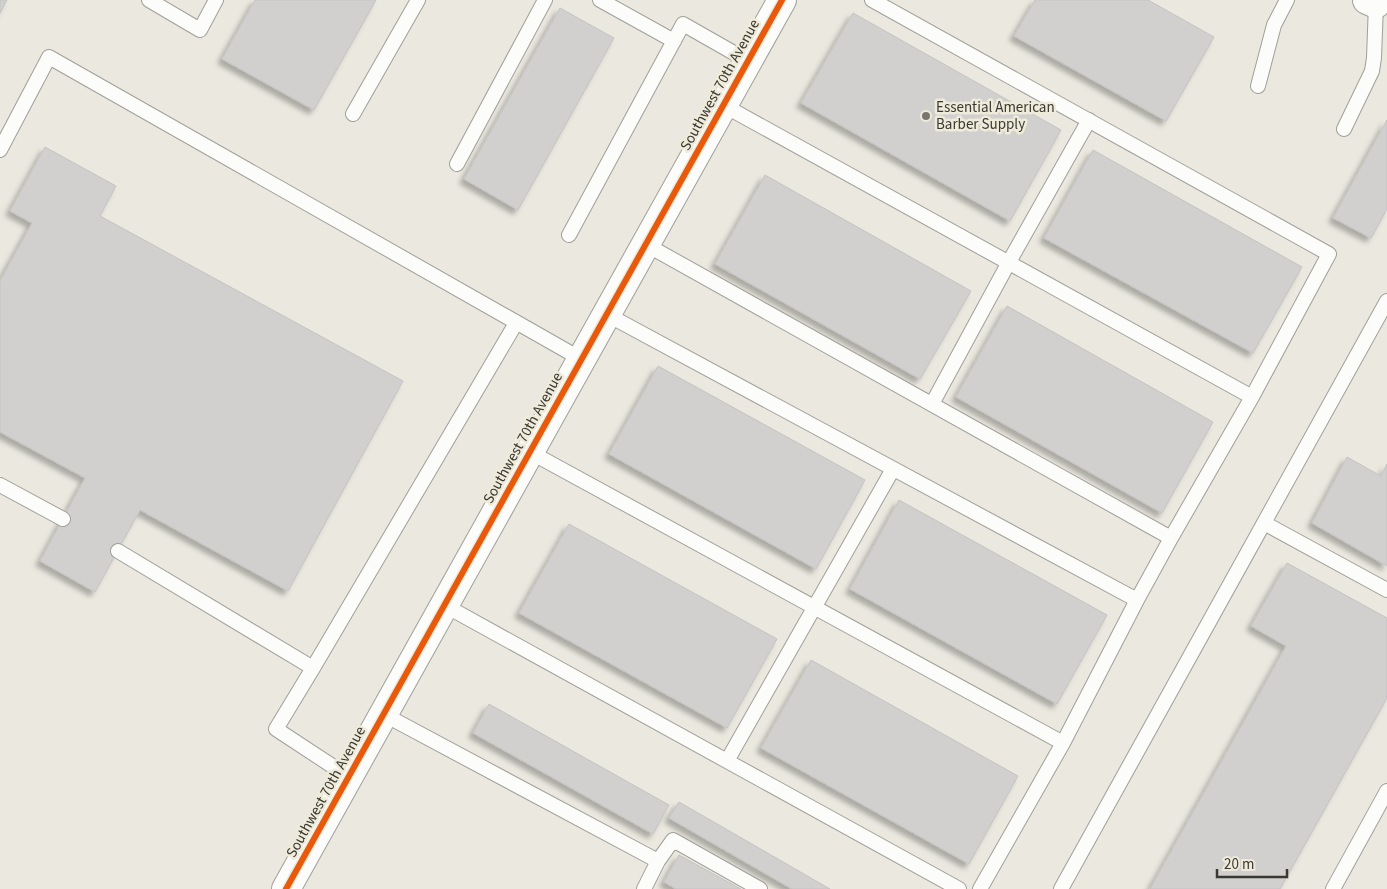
<svg xmlns="http://www.w3.org/2000/svg" width="1387" height="889" viewBox="0 0 1387 889" font-family="'Source Sans 3',sans-serif">
	<defs>
		<filter id="shadow"><feDropShadow dx="-4.5" dy="4.5" stdDeviation="2.5" flood-color="#0004"/></filter>
	</defs>
	<rect width="100%" height="100%" fill="#eae8df"/>
	<path fill="#d1d0cf" stroke="#c4c3c2" filter="url(#shadow)" d="M0 0H7L0 13Z
		M255 0H376L314 110 222 59Z
		M1035 0H1148L1214 37 1166 121 1014 36Z
		M560 8 614 38 518 210 464 179Z
		M853 13 1061 130 1010 221 801 103Z
		M1387 120V209L1371 238 1333 218Z
		M45 147 116 186 100 216 403 381 288 591 140 510 95 592 40 561 85 478 0 432V281L32 223 10 211Z
		M1093 150 1302 267 1253 353 1044 238Z
		M765 175 971 291 920 379 715 264Z
		M1007 306 1213 422 1162 513 956 397Z
		M658 366 865 480 816 569 609 454Z
		M1347 457 1381 476 1387 464V566L1312 523Z
		M899 500 1107 615 1057 704 850 589Z
		M569 524 777 639 727 728 519 613Z
		M1287 563 1387 618V698L1280 889H1150L1286 646 1251 626Z
		M811 660 1018 776 969 864 761 748Z
		M489 704 669 805 653 834 473 733Z
		M679 802 830 889H792L669 818Z
		M679 855 741 889H676L664 882Z"/>
	<g fill="none" stroke-linecap="round" stroke-linejoin="round">
		<g stroke="#a09f98" stroke-width="16">
			<path id="lane" d="M149 0 200 30 216 0
				M600 0 674 41
				M872 0 1329 254 1252 397
				M1258 86 1274 25 1287 0
				M723 105 1252 397 1171 538
				M353 114 418 0
				M1344 129 1372 71 1374 58 1376 4
				M0 150 49 57 581 359
				M457 164 545 0
				M569 235 683 24 748 61
				M645 244 1171 538 1137 600
				M606 314 1137 600 1063 743
				M932 404 1009 262 1089 120
				M530 452 1063 743 980 889
				M0 485 63 519
				M1264 523 1387 590
				M118 551 313 668
				M444 605 959 889
				M383 714 658 861
				M727 761 893 469
				M349 777 276 729 313 668 516 323
				M644 889 658 861 673 840 760 889
				M1061 889 1387 301
				M1333 889 1387 791"/>
		</g>
		<g stroke="#a09f98" stroke-width="30">
			<path id="street" d="M1367 0 1376 4
				M286 889 782 0"/>
		</g>
		<use href="#lane" stroke="#fcfcfa" stroke-width="14"/>
		<use href="#street" stroke="#fcfcfa" stroke-width="28"/>
		<g stroke="#efebda" stroke-width="9">
			<path id="cycleway" d="M286 889 782 0"/>
		</g>
		<use href="#cycleway" stroke="#e8590c" stroke-width="6"/>
	</g>
	<circle fill="#78766f" stroke="#efebda" stroke-width="2" cx="926" cy="116" r="5"/>
	<g text-anchor="middle" dominant-baseline="central" stroke-width="5" stroke-linejoin="round" paint-order="stroke">
		<g font-size="15" fill="#3a3832" stroke="#efebda">
			<text transform="translate(720 85) rotate(-61)">Southwest 70th Avenue</text>
			<text transform="translate(523 438) rotate(-61)">Southwest 70th Avenue</text>
			<text transform="translate(326 792) rotate(-61)">Southwest 70th Avenue</text>
		</g>
		<g font-size="15" fill="#3a3832" stroke="#efebda" text-anchor="start">
			<text x="936" y="107">Essential American<tspan x="936" dy="17">Barber Supply</tspan></text>
		</g>
	</g>
	<path d="M1217 869v8h70v-8" fill="none" stroke="#3a3832" stroke-width="2.5"/>
	<text x="1224" y="869" font-size="15" fill="#3a3832" stroke="#efebda" stroke-width="4" paint-order="stroke">20 m</text>
</svg>
